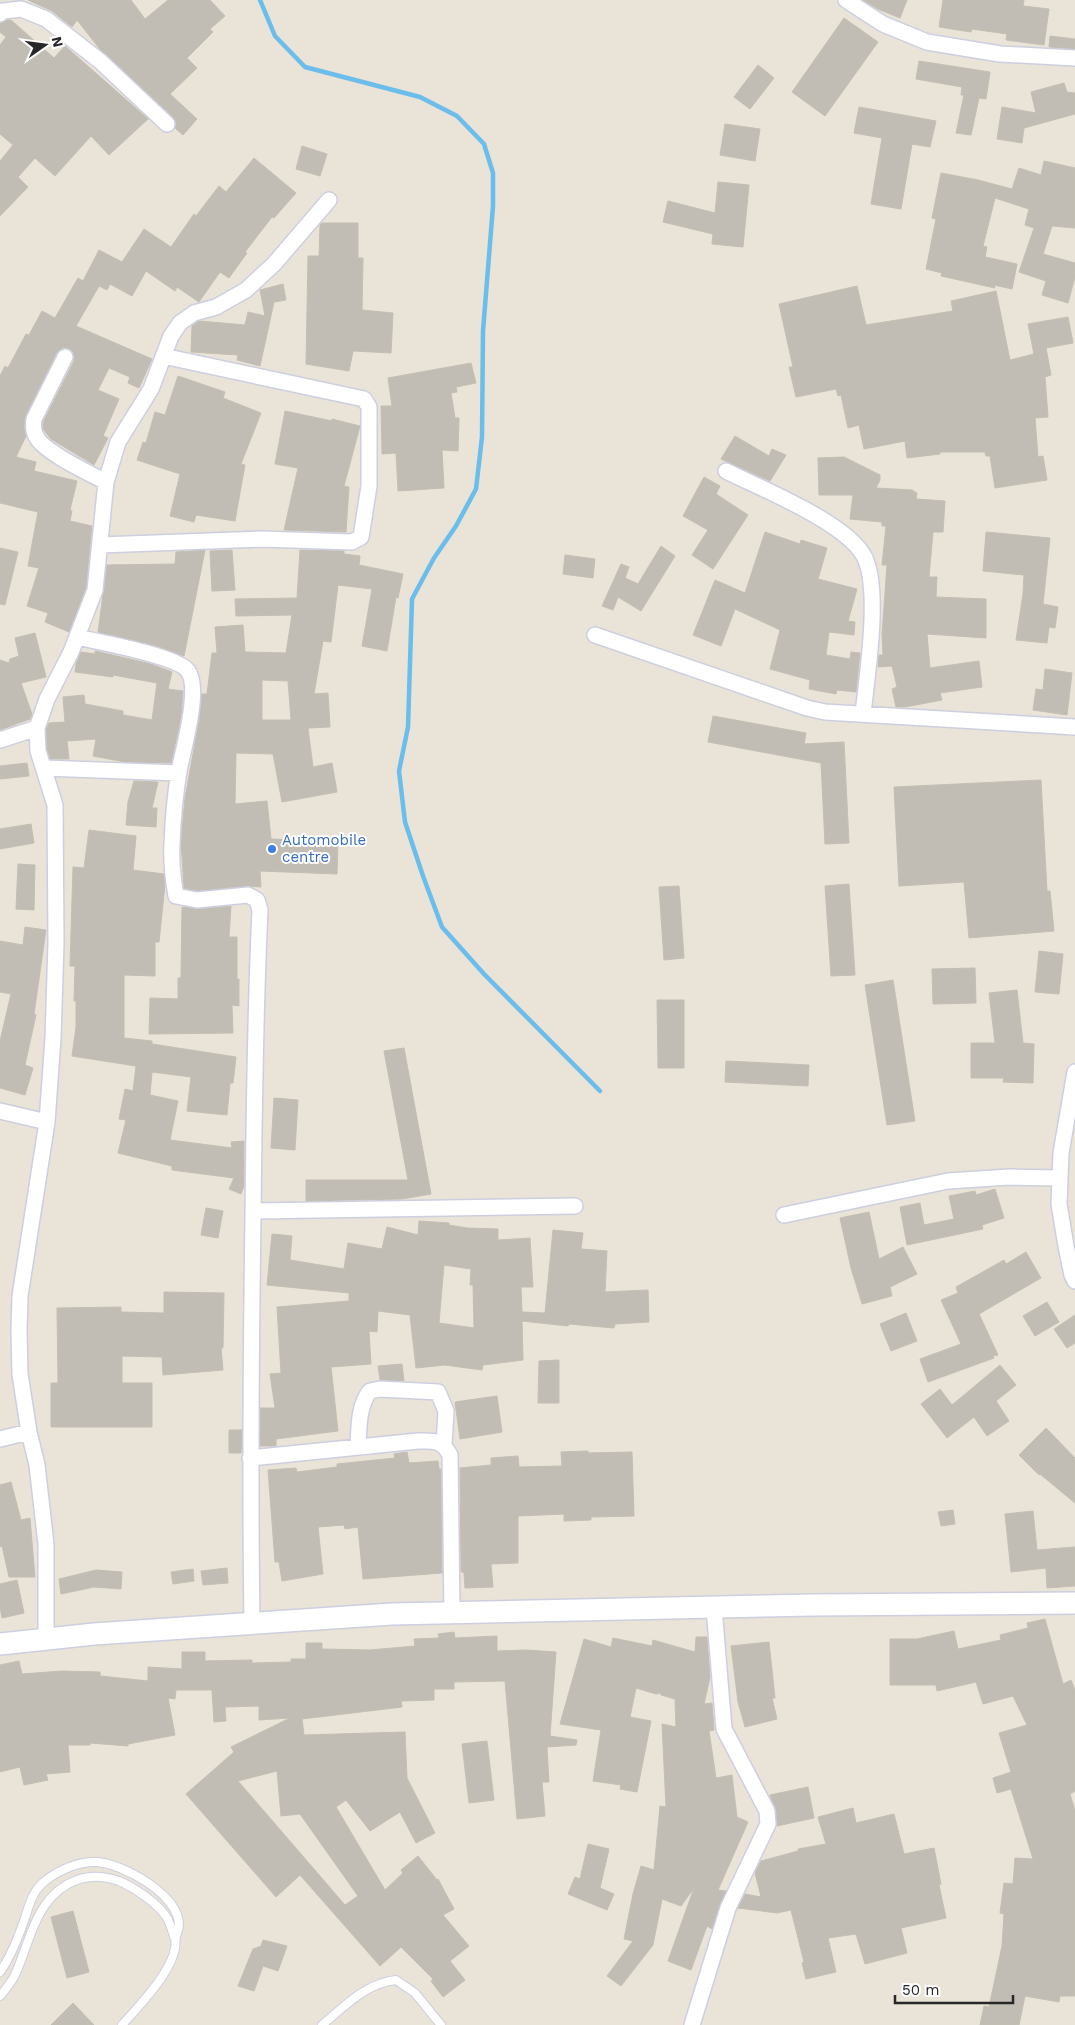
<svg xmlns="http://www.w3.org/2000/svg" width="1075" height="2025" viewBox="0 0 1075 2025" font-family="'Work Sans',sans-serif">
	<rect width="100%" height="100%" fill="#e9e3d8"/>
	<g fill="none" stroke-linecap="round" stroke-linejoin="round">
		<path stroke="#6bbdeb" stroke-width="4.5" d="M260 0 275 36 305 67 420 97 457 116 484 144 493 173V206L483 331 482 437 476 489 456 526 434 558 412 599 408 727 399 771 405 822 423 876 442 927 484 974 600 1091"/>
	</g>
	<path fill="#c1bdb5" stroke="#c4bfb2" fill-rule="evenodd" d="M28 0H131L145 19 168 0H210L225 16 210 29 213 32 187 58 197 68 170 94 197 119 183 135 175 128 176 122 173 117 99 48 77 20 72 27 52 11Z
		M863 0H907L900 18 878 9Z
		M943 0H1024L1023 6 1049 9 1044 45 1006 40 1007 34 972 29 971 32 939 27Z
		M844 18 878 42 825 116 792 92Z
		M7 20H11L54 58 65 46 148 119 109 155 91 136 55 176 35 158 18 177 28 187 0 216V161L13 145 0 134V45L6 37 0 32V23Z
		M1050 36 1075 39V49L1049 47Z
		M919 61 990 72 986 99 979 98 971 135 956 133 964 95H961L962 87 916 79Z
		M758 65 774 78 750 109 734 97Z
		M1064 83 1067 92 1075 93V114L1024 128 1022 143 997 139 1002 107 1036 113 1031 92Z
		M859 107 936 121 930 147 912 144 901 209 871 204 882 138 854 133Z
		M725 124 760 129 755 161 720 155Z
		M302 146 327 154 320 176 296 169Z
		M254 158 296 193 274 218 272 217 245 252 247 253 229 278 220 272 199 302 177 287 175 291 146 271 132 296 110 284 107 290 99 286 76 326 152 359 139 388 128 383 130 377 109 368 98 390 119 399 103 436 108 438 94 465 51 439 43 429V422L74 361 73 352 70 349 64 348 57 352 26 415 24 426 26 436 16 457 36 462 34 471 77 481 70 510 72 511 70 521 92 526 86 588 69 632 45 622 48 613 27 606 39 568 28 566 38 512 0 503V376L5 366 8 368 26 334 29 335 42 311 55 318 78 278 83 281 99 250 122 262 144 229 171 247 194 214 196 216 219 186 226 192Z
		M1044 161 1075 168V228L1052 226 1043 254 1075 263V277L1068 303 1042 295 1046 281 1019 272 1034 228 1025 225 1029 209 995 198 983 246 987 247 985 257 1017 264 1012 289 994 285 995 288 941 276 942 273 926 269 936 219 932 218 941 173 978 180 1012 189 1019 168 1041 175Z
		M718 182 749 185 743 247 712 244 713 234 663 222 668 201 715 213Z
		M322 223H358V258H363L362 310 393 313 391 353 353 351 349 371 306 364 308 256H319L320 225Z
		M283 284 286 300 274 302 260 366 237 360 238 355 191 352 192 326 199 321 245 325 248 312 265 316 260 290Z
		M857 286 866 325 953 311 951 301 996 291 1010 360 1034 354 1028 324 1068 317 1073 343 1046 348 1051 375 1045 377 1048 417 1035 418 1038 457 1043 456 1047 480 995 488 990 456H986L985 452H940V454L907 458 905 441 864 449 859 425 848 428 841 395 838 396 836 389 796 397 789 367H793L779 304Z
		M471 363 476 383 456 387 457 392 451 393 455 418H459L458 451 442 450 444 488 398 491 396 453 382 454 381 406H392L388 378Z
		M178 376 225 392 223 398 261 413 241 464 245 465 235 521 196 515 194 522 170 516 180 474 137 460 143 442 146 443 155 412 165 415Z
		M285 411 332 421V419L360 426 344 486 349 487 346 532 284 530 298 468 275 464Z
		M735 436 769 456 772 449 786 455 770 481 721 459Z
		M844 457 880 475V480L876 488 912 490 917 493 916 499 945 501 943 532H933L929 577H937L936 597 986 599V638L927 634 930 668 979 661 982 687 940 693 942 700 905 707H896L892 689 897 687 892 666 878 667 879 655H883L882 635 887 565H882L886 526H882V522L850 519 853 495H819L818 458Z
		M704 477 720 486 716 494 748 515 713 569 692 555 708 530 683 516Z
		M765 532 800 544 801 540 827 548 818 579 857 589 848 621 855 622 854 635 829 632 826 655 850 659 851 652 860 653 856 692 837 690 836 694 809 689 810 680 770 669 780 630 735 609 721 646 693 635 715 580 745 593Z
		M986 532 1050 538 1043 604 1058 607 1055 628 1049 627 1047 643 1016 640 1023 594 1024 575 983 571Z
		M661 546 675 556 641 611 618 597 613 610 602 606 621 564 629 567 625 578 638 584Z
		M0 548 18 552 5 605 0 604Z
		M205 550 184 656 157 646 98 632 107 565 175 564 176 552Z
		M232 550 235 590 212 591 210 551Z
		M300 550 344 551V554L360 556 359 565 403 574 398 598 396 597 387 651 362 646 372 589 338 585 331 642 323 641 314 694 328 693 330 727 308 728 313 767 332 763 337 792 282 802 273 754 236 753 235 804 267 801 271 839 338 842 337 874 260 871 261 887 247 886 197 891 184 888 181 841 185 798 199 721 202 694H207L212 653H217L215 627 243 625 245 652 286 653 292 615 236 616 235 599 297 598ZM262 680 288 681 291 720H262Z
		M565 555 595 559 593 578 563 574Z
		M35 633 46 677 21 683 32 714 30 719 0 730V660L9 663 10 659 19 656 15 638Z
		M95 651 151 664 172 672 168 689 183 691 181 718 171 763 125 762 93 756 96 739 67 741 69 759H50L47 749 46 729 49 723 65 722 63 697 84 695 85 704 123 711V715L152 720 157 683 113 675V677L75 672 76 664 81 652 95 654Z
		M1045 669 1072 673 1067 715 1033 710 1036 689 1043 690Z
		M713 716 806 733 804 744 844 742 849 843 825 844 821 763 708 742Z
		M27 763 29 776 0 779V766Z
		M1041 780 1047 891H1050L1054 931 969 938 964 882 899 886 894 787Z
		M134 781 158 782 152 808H157L156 827 126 825 128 802Z
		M31 824 34 843 0 849V829Z
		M89 830 136 836 133 870 164 874 165 885 159 942H155V976L124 975V1038L152 1041V1044L236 1057 233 1083H230L227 1115 187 1111 191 1077 152 1072 150 1095 178 1101 170 1140 232 1148 231 1142 244 1141V1186L241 1194 229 1189 234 1178 172 1170V1166L118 1153 126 1120 119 1119 125 1089 133 1091 136 1066 72 1056 76 1027V1001H74L75 966H70L73 867 84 868Z
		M18 864 35 865 34 910 16 909Z
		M849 884 855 975 831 976 825 886Z
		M679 886 684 958 664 960 659 887Z
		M231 906 229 937H237V979H239V1006L232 1005 233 1033 149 1034 150 998 178 999V978H181L182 907 198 909Z
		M25 927 46 930 34 1014 36 1015 25 1065 33 1068 25 1095 0 1088V1041L11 994 0 992V941L23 945Z
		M1039 951 1063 954 1059 994 1035 992Z
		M975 968 976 1003 933 1004 932 969Z
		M893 980 915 1121 887 1125 865 985Z
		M1017 990 1023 1043 1034 1044 1033 1083 1003 1082 1004 1078H971V1043H995L989 993Z
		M657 1000H684V1068H658Z
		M404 1048 431 1194 402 1199 306 1201V1180H408L384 1051Z
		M726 1061 809 1065 808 1086 725 1082Z
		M274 1098 298 1100 295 1150 271 1148Z
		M995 1189 1004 1218 982 1225 983 1229 907 1245 900 1207 920 1203 924 1225 954 1219 949 1196 975 1191 976 1195Z
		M206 1208 223 1211 218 1238 201 1235Z
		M869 1212 879 1259 903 1247 917 1274 890 1287 892 1296 862 1304 851 1268 840 1218Z
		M419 1221 449 1223V1225L467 1228 498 1229V1240L530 1238 533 1287H521L522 1312 545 1313 553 1230 583 1233 581 1249 607 1251 605 1292 648 1290 649 1322 615 1324 614 1328 569 1324 568 1326 522 1321 523 1360 483 1365 482 1370 445 1365 416 1368 410 1315 378 1311 377 1332 369 1331 371 1364 331 1367 338 1431 276 1439V1446H260V1408H275L270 1374 281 1373 277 1307 349 1301V1293L267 1285 272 1234 292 1236 290 1260 344 1269 348 1243 382 1249 387 1227 418 1235ZM444 1265 471 1269 470 1285H473L474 1328 439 1323Z
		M1026 1252 1041 1278 979 1314 998 1355 993 1356 994 1358 928 1382 920 1359 961 1344 941 1300 958 1293 956 1287 1004 1260 1006 1264Z
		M164 1292 224 1293 223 1348H221L223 1370 163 1375 162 1357 122 1356V1383H152V1427H51V1383H58L57 1308 121 1307V1312L164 1313Z
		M1047 1302 1059 1322 1035 1336 1023 1316Z
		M906 1313 917 1341 891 1351 880 1324Z
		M1075 1315V1343L1067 1348 1054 1329Z
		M559 1360V1403H538L539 1361Z
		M402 1364 404 1381 380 1380 378 1366Z
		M1000 1365 1016 1385 996 1401 1009 1421 987 1436 974 1417 947 1438 921 1404 940 1389 952 1405Z
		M497 1396 502 1432 460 1439 455 1402Z
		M1046 1428 1075 1458V1503L1040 1474 1039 1475 1019 1455Z
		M229 1430H242L241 1453H229Z
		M588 1451V1453L632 1452 634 1516 591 1517V1520L564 1521V1514L518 1516V1563L491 1564 493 1587 465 1588 464 1572H461L460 1468 491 1465V1458L518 1456 519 1467 562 1466 561 1452Z
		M407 1452 409 1463 438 1461 439 1469H441L442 1573 363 1579 358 1527 345 1529 344 1525 318 1527 323 1574 282 1581 279 1562H275L268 1470 296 1468 297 1472 337 1467V1464L395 1458 394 1454Z
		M11 1482 21 1520 30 1518 35 1577H9L2 1546 0 1547V1485Z
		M953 1510 955 1524 941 1526 938 1512Z
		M1033 1511 1037 1550 1075 1547V1586L1047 1588 1046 1568 1011 1572 1005 1514Z
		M227 1568 228 1583 203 1585 201 1571Z
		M193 1569 194 1581 173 1584 171 1572Z
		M96 1570 122 1572 121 1589 94 1587 61 1594 59 1579Z
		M17 1580 24 1613 2 1618 0 1607V1584Z
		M1045 1619 1063 1684 1071 1680 1075 1690V1791L1070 1794 1075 1811V1996H1060L1059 2002 1025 1996 1019 2025H980L984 2006 989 2007 1002 1946 1004 1914 1000 1913 1004 1883 1013 1884 1015 1858 1033 1859 1011 1789 997 1793 993 1778 1011 1772 999 1733 1027 1725 1013 1696 983 1704 976 1682 937 1691 936 1685H890V1639H917L954 1631 958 1649 1001 1640 1000 1635 1028 1628 1027 1623Z
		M454 1632 455 1638 497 1636V1651L526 1650 556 1652 550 1736 577 1740 576 1745 547 1747 549 1782H542L545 1816 517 1819 505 1681 454 1682V1689H434V1700L401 1701 402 1707 302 1719 304 1735 405 1732 407 1778 435 1833 416 1843 400 1812 370 1831 346 1800 336 1807 385 1890 403 1873 401 1870 418 1856 437 1880 438 1879 454 1909 443 1915 469 1946 450 1961 465 1980 443 1997 431 1981 433 1979 401 1947 380 1966 300 1875 276 1897 186 1794 234 1752 231 1747 290 1718 259 1720V1706L225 1707 226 1721 214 1722 212 1690H176L175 1699 168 1698 175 1735 128 1744V1746L90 1743V1745H68L70 1772 46 1774 48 1780 24 1785 20 1767 0 1772V1665L19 1661 22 1674 62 1671 100 1672V1676L148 1681V1667L182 1669V1652H205V1661L252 1660V1663L291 1662V1659H306V1643H322V1649L370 1650 415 1646 414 1639 439 1638 438 1634ZM277 1771 281 1816 300 1814 358 1896 345 1905 238 1781Z
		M696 1637H707L710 1677 704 1704 712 1703 714 1730 709 1731 716 1778 732 1775 737 1817 748 1822 718 1890 726 1891 712 1929 707 1926 691 1970 668 1961 694 1888 681 1906 662 1899 653 1945 621 1986 607 1976 633 1941 624 1939 633 1894 641 1866 654 1870 660 1806 666 1807 662 1724 676 1727 675 1699 661 1695V1693L656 1694 636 1688 630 1717 651 1721 637 1792 620 1789 621 1785 593 1781 601 1730 560 1724 584 1639 611 1647 613 1638 652 1646 653 1640 695 1652Z
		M769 1642 775 1698H772L777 1719 745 1727 738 1702 731 1646Z
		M487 1741 494 1800 469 1803 462 1744Z
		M808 1787 814 1818 777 1826 776 1810 770 1795Z
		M853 1808 856 1823 894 1814 904 1854 934 1848 941 1884 939 1885 946 1918 901 1928 907 1953 865 1964 856 1934 828 1938 836 1972 806 1979 802 1963 804 1962 791 1910 777 1913 738 1908 745 1894 761 1897 755 1873 761 1861 798 1851V1849L826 1844 818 1817Z
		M588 1844 609 1849 600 1888 614 1894 607 1910 568 1894 575 1877 580 1879Z
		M73 1911 89 1972 67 1978 51 1917Z
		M263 1940 287 1946 278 1971 263 1966 254 1991 238 1986 253 1949 261 1946Z
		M73 2003 94 2025H51Z"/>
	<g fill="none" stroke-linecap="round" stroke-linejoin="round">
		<g stroke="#cdcfe0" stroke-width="10">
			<path id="lane" d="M0 1972C11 1957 18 1938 24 1921 29 1906 32 1891 45 1881 59 1870 79 1861 97 1862 124 1864 179 1895 179 1925 179 1929 177 1933 176 1936 175 1940 176 1944 175 1948 171 1973 139 2006 122 2025
				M0 1996C5 1990 10 1984 14 1977 30 1944 33 1904 68 1884 84 1875 102 1875 119 1881 133 1887 156 1902 165 1915 170 1921 172 1931 175 1939
				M322 2025C344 2007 366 1983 396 1980L415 1993 441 2025"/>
		</g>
		<g stroke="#cdcfe0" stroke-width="18">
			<path id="street" d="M846 0 883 24 927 42 1000 54 1075 58
				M0 14 3 11 21 9 46 19 100 61 167 124
				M65 357 34 419C33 425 33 432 37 438 46 453 89 473 106 482
				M726 471C762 489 845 522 864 556 881 589 867 675 863 714
				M100 545 261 539 352 542 361 537 369 486V407L364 399 163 356
				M595 635 807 708 825 712 1075 727
				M77 637C98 642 178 656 188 671 201 688 183 750 179 771 175 795 173 820 172 843 171 860 173 879 176 896L197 900 248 895 257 900 260 910C255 1012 254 1114 253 1216 251 1352 250 1487 252 1623
				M0 740 37 728
				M44 768 179 773
				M1075 1072 1061 1153 1059 1204 1066 1246 1072 1275 1075 1281
				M0 1111 47 1122
				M253 1211 575 1206
				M784 1215 948 1181 1009 1177 1060 1178
				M0 1439 29 1432
				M358 1447C359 1428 358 1406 370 1391L380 1389 438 1392 446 1411 444 1445
				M250 1458 418 1441C434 1441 441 1439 450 1455L452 1613
				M46 1638V1544L37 1465 29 1432 20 1374 19 1330 20 1296 47 1122 53 1038 56 943 55 805 38 751 37 728 47 699 71 652 95 590 106 482 118 442 151 389 171 336 180 323 194 313 216 307 246 290 274 264 329 200
				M692 2025 728 1908 768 1824 767 1811 724 1729 714 1608"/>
		</g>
		<g stroke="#cdcfe0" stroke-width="24">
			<path id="secondary" d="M0 1644 94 1634 392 1614 813 1605 1075 1603"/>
		</g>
		<use href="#lane" stroke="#fff" stroke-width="8"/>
		<use href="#street" stroke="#fff" stroke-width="15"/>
		<use href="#secondary" stroke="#fff" stroke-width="21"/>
	</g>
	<circle fill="#3f7fe0" stroke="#fff" stroke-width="2" cx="272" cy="849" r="5"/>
	<g text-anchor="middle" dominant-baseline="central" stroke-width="4" stroke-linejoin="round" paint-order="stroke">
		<g font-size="15" fill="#366cbe" stroke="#fff" text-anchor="start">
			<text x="282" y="840">Automobile<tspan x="282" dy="17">centre</tspan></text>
		</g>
	</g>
	<g transform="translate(45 45) rotate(76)" stroke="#ffffff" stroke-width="4" paint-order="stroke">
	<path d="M0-4L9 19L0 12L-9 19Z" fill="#272727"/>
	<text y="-8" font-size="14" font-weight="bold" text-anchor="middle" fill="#272727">N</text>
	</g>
	<path d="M895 1995v8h118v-8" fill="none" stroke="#272727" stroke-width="2.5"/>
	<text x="902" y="1995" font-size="15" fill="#272727" stroke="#ffffff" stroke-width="4" paint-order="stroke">50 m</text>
</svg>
